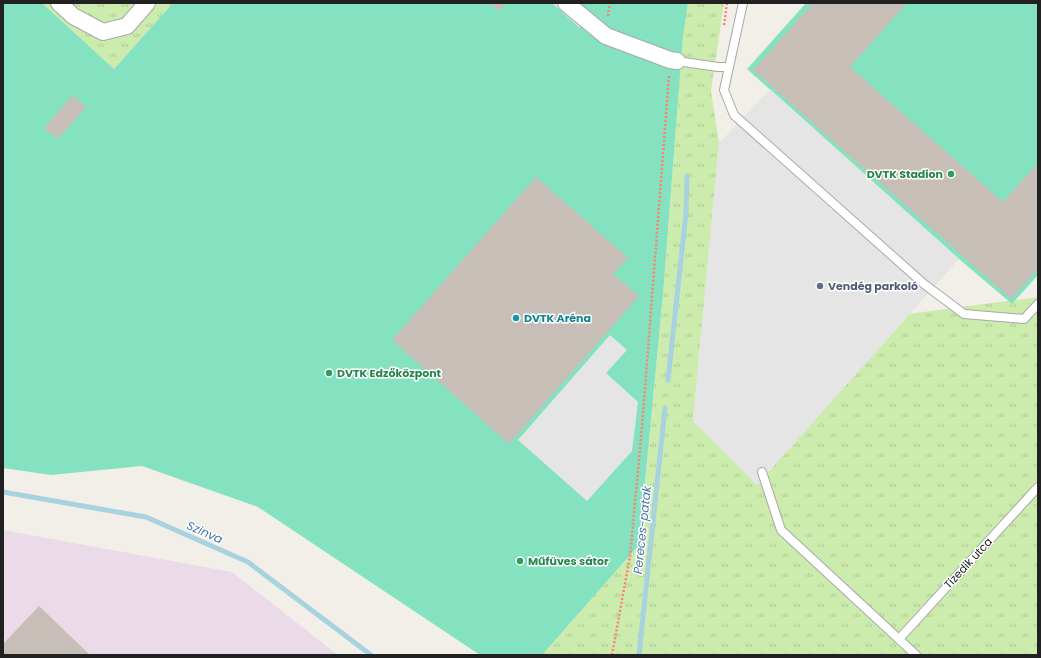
<svg xmlns="http://www.w3.org/2000/svg" width="1041" height="658" viewBox="0 0 1041 658" font-family="Poppins,sans-serif">
	<defs>
		<pattern id="grass-tufts" width="24" height="20" patternUnits="userSpaceOnUse"><rect width="24" height="20" fill="#cbecad"/><path d="M3 7l-1-3M5 7V3M7 7l1-3M15 17l-1-3M17 17v-4M19 17l1-3" fill="none" stroke="#aeca95"/></pattern>
	</defs>
	<rect width="100%" height="100%" fill="#f2efe8"/>
	<path fill="#ebdae7" d="M3 530 232 572 338 655H3Z"/>
	<path fill="url(#grass-tufts)" d="M42 3H173L114 69Z
		M688 3H724L711 90 719 143 693 421 757 485 908 314 1038 297V655H542L639 545 663 294 683 37Z"/>
	<path fill="#85e2c1" d="M3 3H42L114 69 173 3H688L683 37 663 294 639 545 542 655H480L258 507 142 466 51 475 3 468Z
		M806 3H1038V275L1012 304 959 259 747 69Z"/>
	<path fill="#e5e5e5" d="M552 3H582L580 28Z
		M770 89 959 259 757 485 693 421 719 143Z
		M610 335 627 350 606 373 638 402 632 451 587 501 518 440Z"/>
	<g fill="none" stroke-linecap="round" stroke-linejoin="round">
		<path stroke="#a8d2e0" stroke-width="5" d="M668 380 686 213 687 176
			M3 492 146 517 248 562 371 655
			M639 655 665 408"/>
	</g>
	<path fill="#c7beb7" d="M490 3H506L499 11Z
		M813 3H907L850 67 1003 202 1038 163V269L1011 299 753 70Z
		M73 95 86 107 58 139 44 128Z
		M536 177 628 258 613 274 639 296 509 444 392 340Z
		M39 606 90 655H3V644Z"/>
	<g fill="none" stroke-linecap="round" stroke-linejoin="round">
		<g stroke="#a8a8a8" stroke-width="10">
			<path id="lane" d="M743 3 724 90 734 115 924 284 964 314 1024 319 1038 304
				M677 61 718 67H729
				M762 472 781 530 916 655
				M899 639 1038 487"/>
		</g>
		<g stroke="#a8a8a8" stroke-width="18">
			<path id="street" d="M59 3 73 16 103 32 127 26 147 3
				M566 3 606 36 670 60 677 61"/>
		</g>
		<path stroke="#fe806d" stroke-width="2.5" stroke-dasharray="2 2" stroke-linecap="butt" d="M608 16 610 3
			M724 25 727 3
			M612 655 630 556 642 427 669 76"/>
		<use href="#lane" stroke="#fff" stroke-width="8"/>
		<use href="#street" stroke="#fff" stroke-width="16"/>
	</g>
	<g fill="#2e9e5b" stroke="#fff" stroke-width="1.5">
		<circle cx="951" cy="174" r="4"/>
		<circle cx="329" cy="373" r="4"/>
		<circle cx="520" cy="561" r="4"/>
	</g>
	<circle fill="#5c6f8a" stroke="#fff" stroke-width="1.5" cx="820" cy="286" r="4"/>
	<circle fill="#0f9aa8" stroke="#fff" stroke-width="1.5" cx="516" cy="318" r="4"/>
	<g text-anchor="middle" dominant-baseline="central" stroke-width="3" stroke-linejoin="round" paint-order="stroke">
		<g font-size="11" font-weight="bold" fill="#27864d" stroke="#fff" text-anchor="start">
			<text x="943" y="174" text-anchor="end">DVTK Stadion</text>
			<text x="337" y="373">DVTK Edzőközpont</text>
			<text x="528" y="561">Műfüves sátor</text>
		</g>
		<g font-size="11" font-weight="bold" fill="#4e5e75" stroke="#fff" text-anchor="start">
			<text x="828" y="286">Vendég parkoló</text>
		</g>
		<g font-size="11" font-weight="bold" fill="#0d838f" stroke="#fff" text-anchor="start">
			<text x="524" y="318">DVTK Aréna</text>
		</g>
		<g font-size="11" fill="#212121" stroke="#fff">
			<text transform="translate(968 563) rotate(-47)">Tizedik utca</text>
		</g>
		<g font-size="12" font-style="italic" fill="#4677ad" stroke="#fff">
			<text transform="translate(642 530) rotate(-84)">Pereces-patak</text>
			<text transform="translate(205 532) rotate(24)">Szinva</text>
		</g>
	</g>
	<rect width="1041" height="658" fill="none" stroke="#212121" stroke-width="8"/>
</svg>
